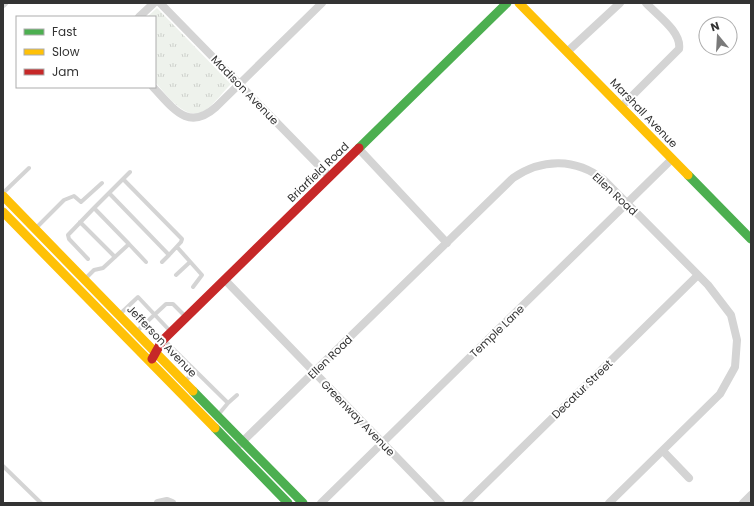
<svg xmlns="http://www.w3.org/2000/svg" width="754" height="506" viewBox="0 0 754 506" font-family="Poppins,sans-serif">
	<defs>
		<pattern id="park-tufts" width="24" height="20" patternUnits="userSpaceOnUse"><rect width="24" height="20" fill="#eef2ec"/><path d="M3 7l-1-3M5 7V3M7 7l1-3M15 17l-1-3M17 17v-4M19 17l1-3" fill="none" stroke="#cdd0cb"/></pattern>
	</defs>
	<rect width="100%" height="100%" fill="#fff"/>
	<path fill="url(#park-tufts)" d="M157 8 231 84C223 92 216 102 207 109 187 125 167 95 155 82V17H147Z"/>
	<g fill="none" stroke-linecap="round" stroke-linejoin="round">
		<path stroke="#d4d4d4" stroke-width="4" d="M3 193 29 168
			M109 193 169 255 181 242 182 239 123 179
			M80 222 115 257
			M37 227 64 200 74 196 81 202 102 183
			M129 244 146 262
			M177 247 202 275 193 287
			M88 259 69 239 68 235 94 208
			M162 262 169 255
			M176 275 190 262
			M86 278 94 270 103 268 129 244 94 208 130 172
			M121 313 138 297 171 332
			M137 331 166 304H173L185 316
			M165 341 228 403 218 415
			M185 381 195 371
			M228 403 237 395
			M3 466 41 503"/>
		<path stroke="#d4d4d4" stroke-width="8" d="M160 3 330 177
			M3 4 4 3
			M139 17 154 3
			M567 52 620 3
			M153 87C173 108 188 132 216 107L322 3
			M621 107 679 49C682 32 657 15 646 3
			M359 149 447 243
			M225 280 441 503
			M240 444 513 178C542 158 576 158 604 180L708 285 731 315 737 340 735 367 720 394 609 503
			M663 451 689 478
			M158 503 167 501 172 503
			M321 503 672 159
			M466 503 698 275
			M743 503 751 495"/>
		<path stroke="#4caf50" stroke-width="9" d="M359 148 507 3
			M688 175 751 239
			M193 391 303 503
			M215 428 288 503"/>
		<path stroke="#ffc107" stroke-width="9" d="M519 3 688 175
			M3 196 193 391
			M3 212 215 428"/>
		<path stroke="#c62828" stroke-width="9" d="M152 359 162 341 359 148"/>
	</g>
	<g text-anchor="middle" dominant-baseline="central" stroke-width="4" stroke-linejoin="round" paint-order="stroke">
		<g font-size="11" fill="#333" stroke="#fff">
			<text transform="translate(245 90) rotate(46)">Madison Avenue</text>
			<text transform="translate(644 113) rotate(46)">Marshall Avenue</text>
			<text transform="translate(318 172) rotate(-44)">Briarfield Road</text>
			<text transform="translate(615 194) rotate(43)">Ellen Road</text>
			<text transform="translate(497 331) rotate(-44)">Temple Lane</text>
			<text transform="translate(162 341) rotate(46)">Jefferson Avenue</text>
			<text transform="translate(330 357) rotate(-44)">Ellen Road</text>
			<text transform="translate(582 389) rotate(-44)">Decatur Street</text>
			<text transform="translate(358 418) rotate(46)">Greenway Avenue</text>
		</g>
	</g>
	<rect width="754" height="506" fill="none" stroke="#333333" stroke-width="8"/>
	<rect x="16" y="16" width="140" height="72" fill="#ffffff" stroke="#adadad"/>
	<rect x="24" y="29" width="20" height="6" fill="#4caf50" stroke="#adadad"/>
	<text x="52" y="36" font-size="12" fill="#333333">Fast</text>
	<rect x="24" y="49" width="20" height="6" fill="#ffc107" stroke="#adadad"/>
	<text x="52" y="56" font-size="12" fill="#333333">Slow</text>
	<rect x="24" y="69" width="20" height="6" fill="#c62828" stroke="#adadad"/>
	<text x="52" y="76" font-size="12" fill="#333333">Jam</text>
	<g transform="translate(718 36) rotate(342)"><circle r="19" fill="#ffffff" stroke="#adadad"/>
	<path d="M0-3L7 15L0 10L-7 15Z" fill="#7a7a7a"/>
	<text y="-6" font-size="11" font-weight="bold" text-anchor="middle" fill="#333333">N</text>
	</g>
</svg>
